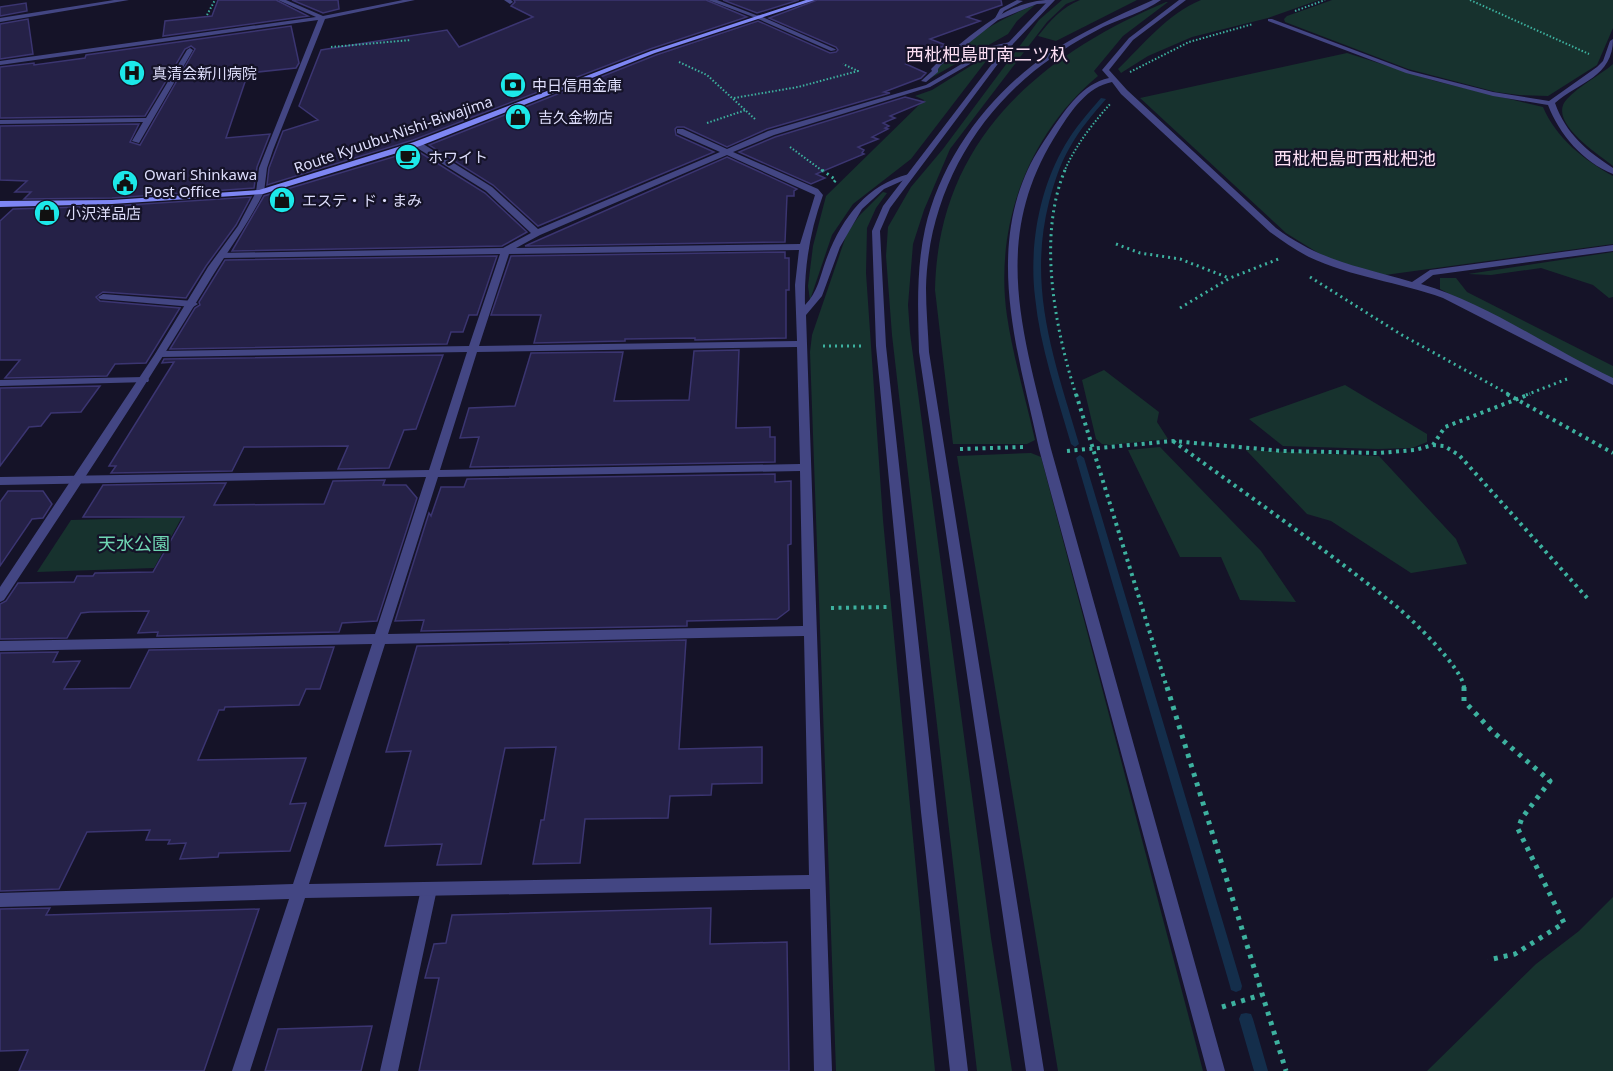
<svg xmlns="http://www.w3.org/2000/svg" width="1613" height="1071" viewBox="0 0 1613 1071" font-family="'Noto Sans','Noto Sans JP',sans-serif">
	<rect width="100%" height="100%" fill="#151328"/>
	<path fill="#17322e" d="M1062 0H1076L1066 4 1047 22 950 149 924 210 913 244 908 305 910 333 991 938 1012 1071H977L892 335 886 256 888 227 911 187 943 149 1039 20Z
		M1080 0H1137L1056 41 1038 36C1050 21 1062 7 1080 0Z
		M1201 0H1319L1268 18 1192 37 1148 56 1121 73 1118 69C1143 45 1168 13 1201 0Z
		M1332 0H1613V28L1597 65 1548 96 1519 95 1496 92 1408 69 1285 22 1284 19 1287 16Z
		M1166 2H1168L1123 36 1094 71 1098 76C1028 134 994 226 1007 316 1013 357 1026 399 1035 440L1027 444H953L935 290C938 141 1038 56 1166 2Z
		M1035 5 1017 21 1008 34 929 79C955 45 996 20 1035 5Z
		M993 52 911 159 853 204 832 235 810 300 808 286 813 246 826 196 924 100 915 96 932 90Z
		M1347 53 1435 81 1543 107C1556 138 1584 160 1613 176V244L1385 275 1348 266 1323 256 1286 233 1140 98Z
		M1613 64V166C1598 154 1546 121 1567 99 1580 85 1599 76 1613 64Z
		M883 192 887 193 876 208 867 228 866 273 883 520 935 1071H836L810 352 812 335 847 233 859 216Z
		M1613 252V297L1609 298 1593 285 1541 268 1491 275 1468 274Z
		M1440 278H1456L1467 292 1613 366V380L1440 289Z
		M1104 370 1159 412 1157 422 1168 439 1110 445 1102 444 1096 439 1082 380Z
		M1345 385 1427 434V442L1412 448 1378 449 1283 446 1249 419Z
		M1160 447 1261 551 1296 602 1240 600 1221 557H1180L1128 450Z
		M1246 450 1379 456 1456 539 1467 564 1411 573 1331 521 1307 514Z
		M1031 453 1041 457 1203 1071H1058L957 456Z
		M182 517 154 568 37 572 71 520Z
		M1613 897V1071H1427L1536 964 1579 931Z"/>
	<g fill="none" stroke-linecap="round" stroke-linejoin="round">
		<path fill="#142e4b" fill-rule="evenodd" d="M1101 98 1106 99C1093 114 1080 129 1070 147 1060 164 1054 183 1049 202 1027 289 1055 362 1079 444L1075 447 1071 444C1057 395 1040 347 1035 297 1029 247 1039 189 1065 145 1075 128 1088 113 1101 98Z
			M1080 455 1084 458 1242 986 1241 990 1236 992 1231 990 1230 986 1076 458Z
			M1246 1013 1251 1014 1253 1019 1268 1071H1254L1239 1019 1241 1014Z"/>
	</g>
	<path fill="#252147" stroke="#3b3571" stroke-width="1.5" d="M218 0H276L308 16 163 36 165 21 212 16Z
		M292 0H338L339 9 323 13Z
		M514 0H706L747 17 650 49 413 140 267 185 269 168 283 131 318 120 299 106 321 50 447 30 459 47 533 17 511 6 515 2Z
		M723 0H799L757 13Z
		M817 0H1001L1002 5 967 17 980 21 930 39 946 45 941 47 946 50 906 64 926 73 921 78 884 92 890 93 767 129 727 147 684 127H677L675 129 676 135 714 152 538 226 493 185 429 145 656 55 758 21 830 53 836 52 838 50 836 47 769 18Z
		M26 3 27 11 0 16V7Z
		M28 19 33 54 0 59V24Z
		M291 26 299 63 296 68 248 73 226 138 270 134 257 167 254 188 112 198 24 199 31 192H15L27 181 0 180V126L139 124 130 142 140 145 195 49 191 46 185 49 145 116 0 118V67L34 63V65L85 58 86 55Z
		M905 97 924 102 890 116 895 118 883 123 889 126 885 128 888 129 872 137 878 139 858 147 864 150 862 153 864 154 816 174 825 178 811 184 739 152 775 137Z
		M416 150 485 193 527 232 502 246 232 251 264 196Z
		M727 157 797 189 794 191V196H787L785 242 525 246Z
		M251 197 236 225 206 266 186 298 103 292 96 297 100 301 180 308 146 363 115 364 107 376 5 378 20 360H0V221L13 209 112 206Z
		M785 252V258H789V290H786V338L695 340V338L625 339V341L534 343 541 315H491L511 256Z
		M497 256 477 315H469L463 332H451L447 344 170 349 195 308 200 305 199 302 225 260Z
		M739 350 736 428 770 427V437H775V462L470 467 479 437 460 438 469 408 515 406 531 353 623 352 614 401 689 400 694 351Z
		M443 355 416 429 404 430 389 468 338 469 348 446 244 447 232 471 111 473 116 466H109L174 362 162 363 164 359Z
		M100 386 81 412 51 413 41 426 29 427 0 466V388Z
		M775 474V482L791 481V544L788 545 789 610 777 619 687 621V626L421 631 424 620 395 621 429 513 431 516 441 487H464L467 479Z
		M385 480 383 485H406L417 498 377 621 342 623 339 632 157 636 158 632 138 633 149 611 90 612 81 613 67 638 0 639V604L6 601 18 583 74 582 77 576H93L95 573 153 572 184 517H83L103 485 226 483 214 505 324 504 333 481Z
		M8 491H43L52 504 43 518 32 519 0 566V502Z
		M686 640 679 749 762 747V783L712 784 711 795 670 796 668 818 585 819 580 863 533 864 541 820H544L556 747 505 748 481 864 437 865 442 844 385 846 411 751 386 752 417 646Z
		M334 647 320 689H306L299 705 225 707 224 710H219L198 760 306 758 290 804 306 803 290 851 219 853 218 857 180 859 186 843 168 844 170 840H146L150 830 87 832 59 889 0 891V653L58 652 53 662 80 661 64 689 130 688 149 650Z
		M50 908 46 915 259 909 204 1071H19L28 1050 0 1051V909Z
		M711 908 710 944 787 942 789 1071H419L439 978H425L434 944 446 943 452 915Z
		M372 1026 361 1071H265L278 1029Z"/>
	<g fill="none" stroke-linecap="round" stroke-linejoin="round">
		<path stroke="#3db19f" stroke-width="2" stroke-dasharray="1.5 2" stroke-linecap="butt" d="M1470 0 1589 54
			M1295 11 1325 0
			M207 15 215 0
			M331 47 411 40
			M679 62 707 75 756 120
			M1130 72 1189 42 1253 24
			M734 98 798 87 858 71 843 64
			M707 123 746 110
			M790 147 824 172
			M1064 172C1075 146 1093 123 1111 103"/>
		<path stroke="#3db19f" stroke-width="3" stroke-dasharray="2 4" stroke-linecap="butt" d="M822 170 836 180 833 183
			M1065 170C1037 237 1055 328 1076 395
			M1116 244 1140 253 1180 259 1229 278
			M1310 277 1402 335 1510 395
			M1180 308 1230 278 1281 258
			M823 346H861
			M1526 395 1567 379"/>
		<path stroke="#3db19f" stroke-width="4" stroke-dasharray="3 4.5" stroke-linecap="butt" d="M1076 394 1167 688
			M1507 394 1613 453
			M1173 441C1246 494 1321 546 1391 602 1408 615 1464 669 1464 688
			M1433 445 1444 446 1459 455 1589 600
			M960 449 1024 447
			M1067 451 1173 441 1283 451 1379 453 1415 450 1433 445 1445 427 1530 394
			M831 608 887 607"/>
		<path stroke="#3db19f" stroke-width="5" stroke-dasharray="4 6" stroke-linecap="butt" d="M1167 687 1286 1071
			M1464 687V701L1492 731 1550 781 1522 818 1518 829 1564 923 1515 954 1488 960
			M1222 1007 1261 995"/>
		<path fill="#434683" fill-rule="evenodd" d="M504 0H511L513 2 510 4Z
			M1017 0 1023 1 1004 11 998 20H994L1000 9Z
			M1153 0H1161C1144 12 1122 18 1103 27 1086 36 1068 46 1053 57 976 110 928 195 926 288 926 309 928 331 929 352L1044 1071H1026L919 352C918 311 916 270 925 229 941 159 988 95 1048 54 1081 32 1117 16 1153 0Z
			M1179 0H1186L1133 40 1109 70 1127 90 1276 228C1322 262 1359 266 1412 282L1430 270 1613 245V251L1433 275 1421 284C1489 304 1549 348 1613 378V385L1443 298C1399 282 1351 277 1309 257 1295 250 1283 241 1270 232L1121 94 1112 82C1087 87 1072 110 1059 130 988 239 1024 334 1051 449L1225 1071H1207L1039 449C1020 360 988 264 1025 176 1032 159 1042 144 1052 129 1067 108 1082 84 1109 78L1102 70 1129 38Z
			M758 15 835 49 836 50 831 51 756 18 755 17Z
			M1268 19H1272L1410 71 1493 92 1549 101 1597 67 1603 61 1610 41 1613 39C1613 77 1579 82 1555 103 1566 134 1587 151 1613 168V174C1583 162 1559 134 1548 105L1493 96 1406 73 1268 21Z
			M103 294 193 301 198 304 193 307 100 299 98 297Z
			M429 882 435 884 437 889 398 1071H380L421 889 423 884Z"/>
		<path fill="#434683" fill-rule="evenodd" d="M114 0H129L0 22V18Z
			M278 0H286L323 16 403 0H415L325 19 273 150 267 168 264 192 260 194 256 192 259 168 318 20 0 65V61L316 17Z
			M708 0H717L761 17 756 18Z
			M1050 0 1052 3 1037 4 998 20 941 65 938 69V72L926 82 921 81 932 71 931 69 937 63C970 37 1006 0 1050 0Z
			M1010 42 1013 44 1012 45 996 49 930 87 774 135 733 152 818 189 823 195C810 231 804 267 805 305 818 292 820 276 826 260 841 219 866 185 909 174L913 176 884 189 862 209 840 247 822 296 806 315 832 1071H814L810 889 305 898 250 1071H232L289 899 0 907V893L293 884 372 644 0 651V641L375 634 426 477 0 485V477L429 470 467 352 160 357 155 354 160 351 469 346 500 254 222 258 218 255 219 253 503 248 531 233 486 191 414 146V142H420L492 187 538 229 720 152 677 133V129H683L727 149 768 131 926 85 992 46ZM727 155 815 195 800 244 516 248 540 235ZM799 250 795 285 797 341 479 346 509 254ZM797 347 800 464 440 470 477 352ZM800 471 803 626 388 634 438 477ZM804 636 809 875 309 884 385 644Z
			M190 48 193 50 139 143 132 141 143 122 0 124V120L146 118 187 50Z
			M144 377 148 378 149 380 148 382 0 386V380Z"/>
		<path fill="#434683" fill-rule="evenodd" d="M1049 0H1055L1012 45 890 208 880 231 886 346 937 812 968 1071H950L921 812 876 346 872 231 883 206 1008 43Z
			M257 190 264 192C247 226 226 253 207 285 142 392 73 496 4 600L0 602V587L155 354 208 267 238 226Z"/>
		<path fill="#7e86f3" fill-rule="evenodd" d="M806 0H815L655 53 420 146 263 194 112 204 0 207V201L112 200 259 190 414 142 651 51Z"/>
	</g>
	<defs>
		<g id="hospital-disc" transform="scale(1.35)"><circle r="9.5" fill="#1ce8e9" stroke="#151328"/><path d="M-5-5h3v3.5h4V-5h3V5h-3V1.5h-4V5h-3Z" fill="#111"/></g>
		<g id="bank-disc" transform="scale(1.35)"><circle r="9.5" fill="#1ce8e9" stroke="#151328"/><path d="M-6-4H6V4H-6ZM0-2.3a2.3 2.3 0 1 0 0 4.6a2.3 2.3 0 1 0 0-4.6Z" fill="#111"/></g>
		<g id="shop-disc" transform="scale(1.35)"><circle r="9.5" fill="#1ce8e9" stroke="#151328"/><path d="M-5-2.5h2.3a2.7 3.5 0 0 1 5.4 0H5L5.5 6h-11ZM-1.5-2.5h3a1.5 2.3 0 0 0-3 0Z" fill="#111"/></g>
		<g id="cafe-disc" transform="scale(1.35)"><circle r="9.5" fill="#1ce8e9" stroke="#151328"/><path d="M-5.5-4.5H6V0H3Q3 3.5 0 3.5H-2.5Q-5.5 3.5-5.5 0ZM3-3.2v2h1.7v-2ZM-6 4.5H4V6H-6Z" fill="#111"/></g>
		<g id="civic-disc" transform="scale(1.35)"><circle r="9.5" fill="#1ce8e9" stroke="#151328"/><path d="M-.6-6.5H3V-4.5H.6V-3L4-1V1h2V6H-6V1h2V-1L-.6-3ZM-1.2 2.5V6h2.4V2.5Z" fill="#111"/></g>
	</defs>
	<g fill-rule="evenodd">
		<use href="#hospital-disc" x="132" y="73"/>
		<use href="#bank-disc" x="513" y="85"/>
		<use href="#shop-disc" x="518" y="117"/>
		<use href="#cafe-disc" x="408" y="157"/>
		<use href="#civic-disc" x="125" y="183"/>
		<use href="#shop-disc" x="282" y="200"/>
		<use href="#shop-disc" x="47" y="213"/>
	</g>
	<g text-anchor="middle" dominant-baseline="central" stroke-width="4.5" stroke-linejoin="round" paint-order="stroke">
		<g font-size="15" fill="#dedefc" stroke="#151328" text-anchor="start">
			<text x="152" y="73">真清会新川病院</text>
			<text x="532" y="85">中日信用金庫</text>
			<text x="538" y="117">吉久金物店</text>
			<text x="428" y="157">ホワイト</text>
			<text x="144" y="174">Owari Shinkawa<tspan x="144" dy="17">Post Office</tspan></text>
			<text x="302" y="200">エステ・ド・まみ</text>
			<text x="66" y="213">小沢洋品店</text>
		</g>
		<g font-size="15" fill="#dedefc" stroke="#151328">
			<text transform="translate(393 134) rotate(-19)">Route Kyuubu-Nishi-Biwajima</text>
		</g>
		<g font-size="18" fill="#fcdff4" stroke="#151328">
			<text x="987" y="54">西枇杷島町南二ツ杁</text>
			<text x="1355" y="158">西枇杷島町西枇杷池</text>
		</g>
		<g font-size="18" fill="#6fd6b3" stroke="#151328">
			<text x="134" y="543">天水公園</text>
		</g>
	</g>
</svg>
